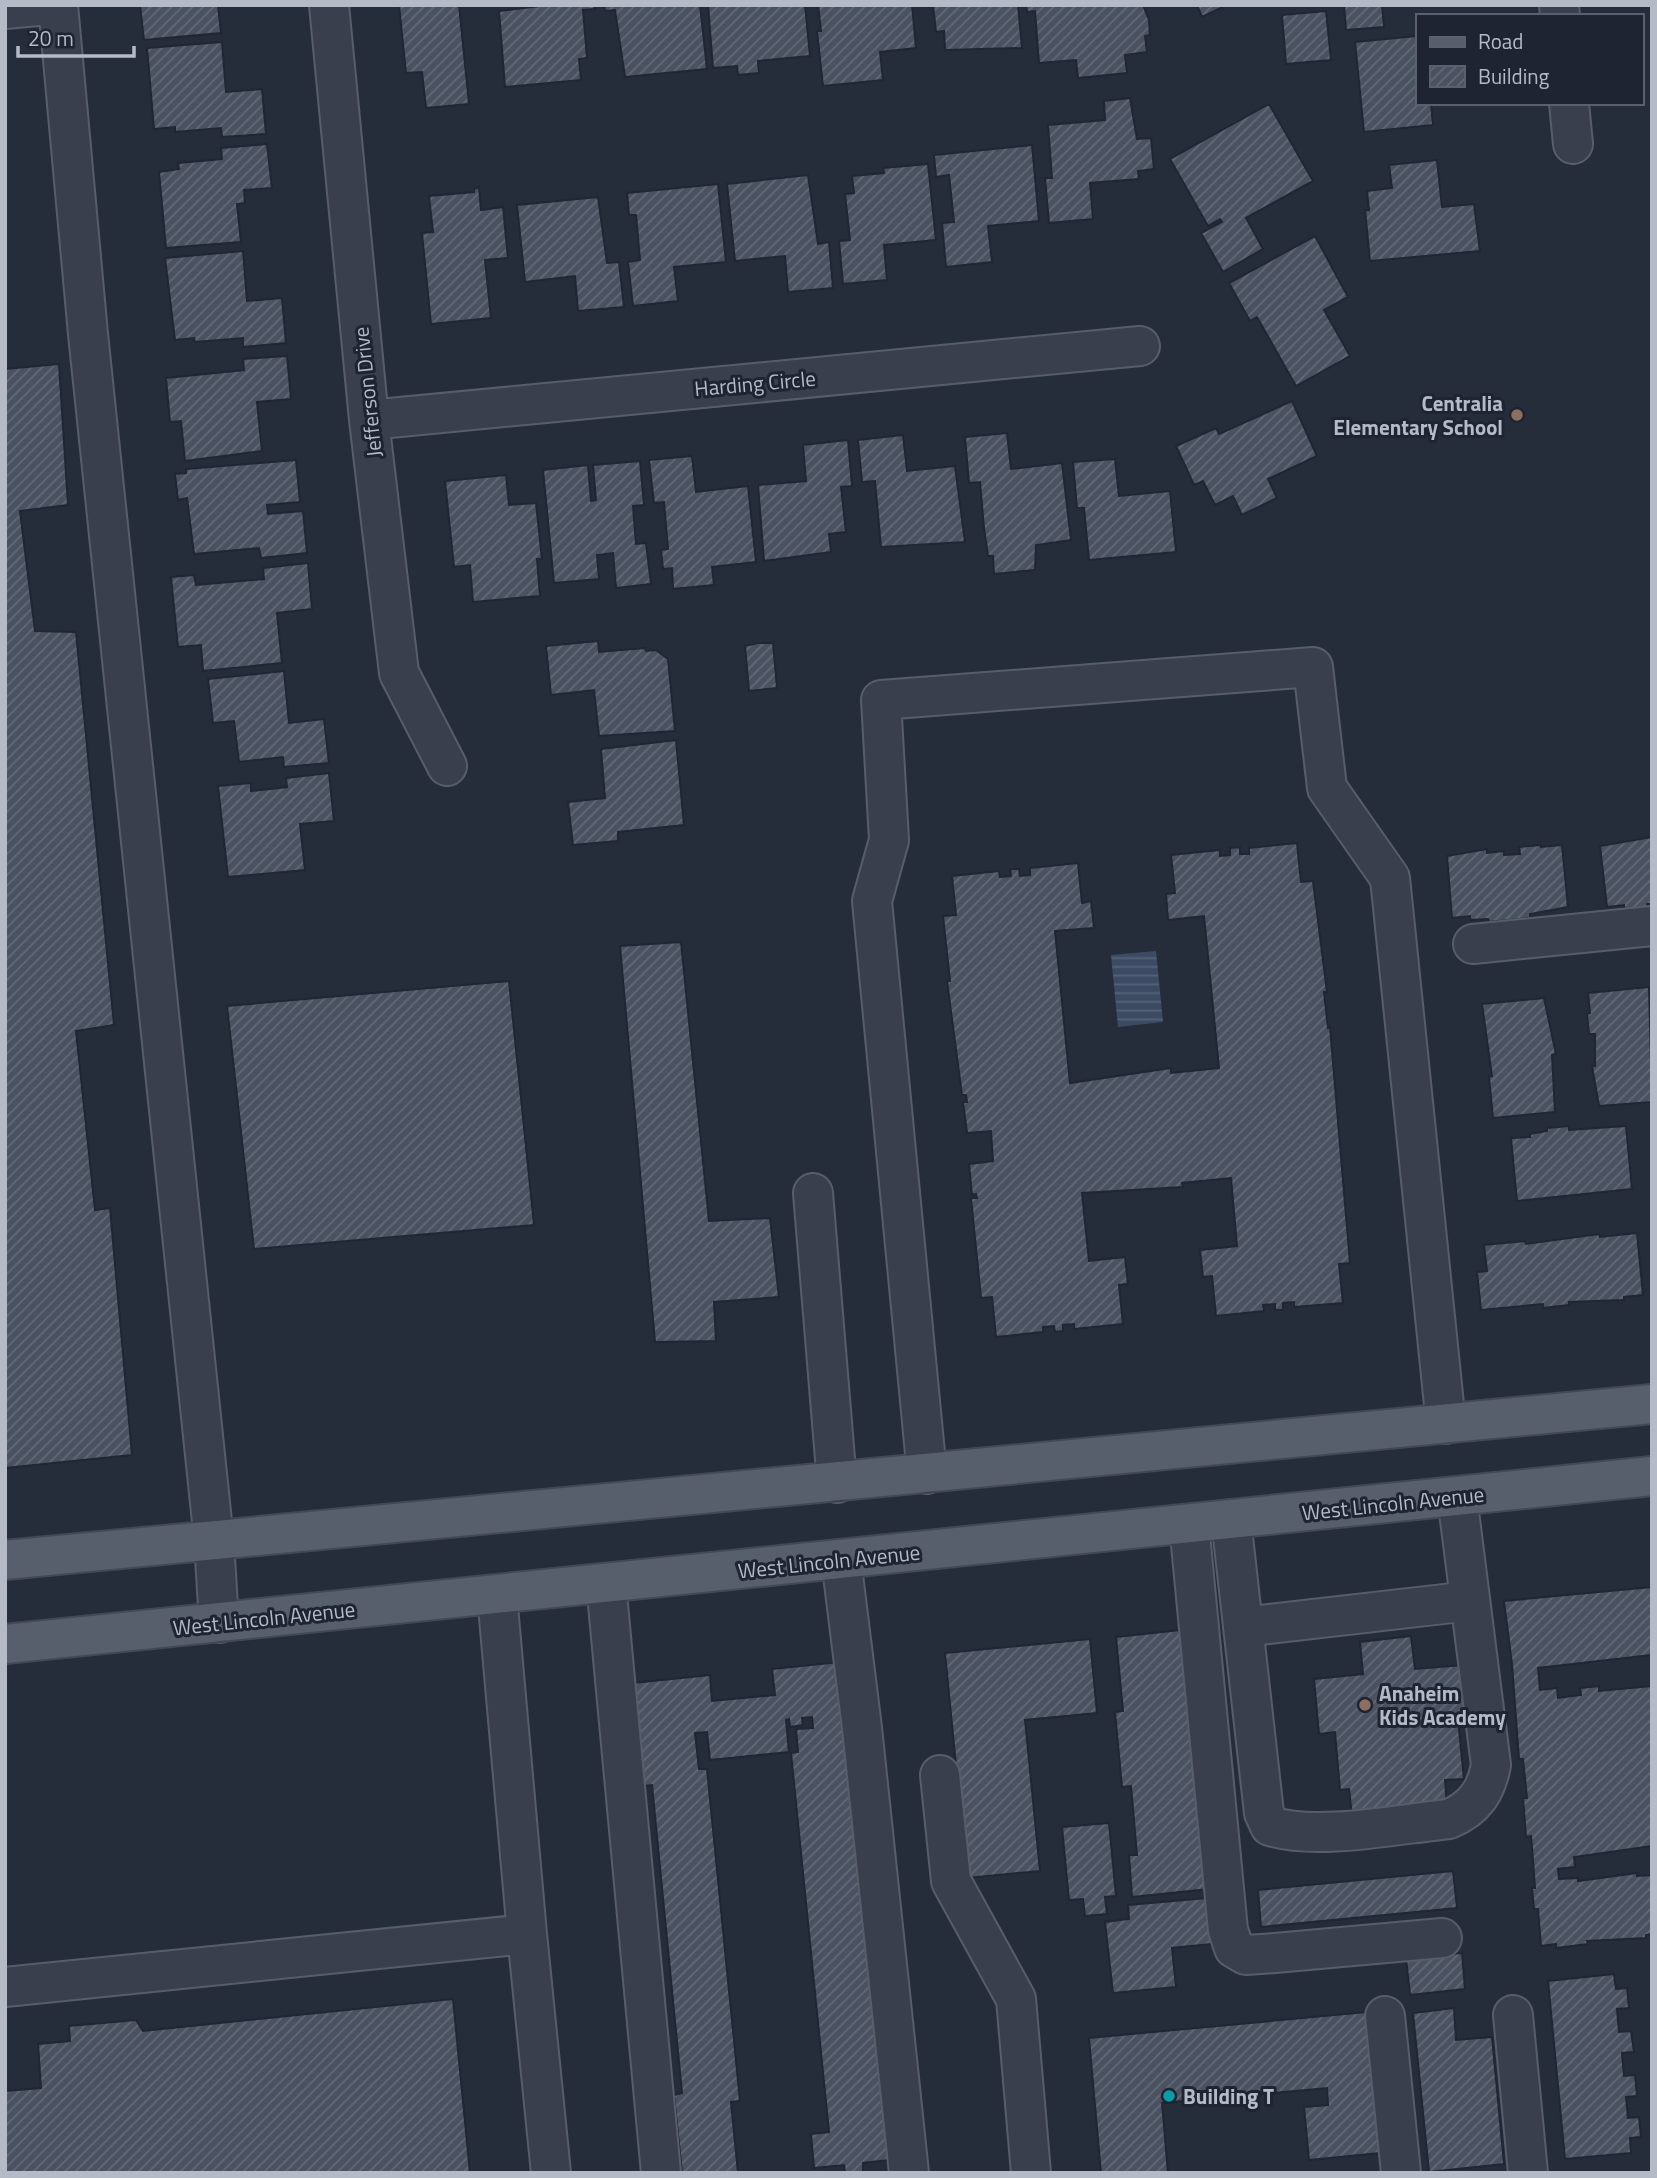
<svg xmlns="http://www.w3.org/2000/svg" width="1657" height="2178" viewBox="0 0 1657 2178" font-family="'Titillium Web',sans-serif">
	<defs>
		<pattern id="water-rules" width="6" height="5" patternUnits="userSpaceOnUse" patternTransform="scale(1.75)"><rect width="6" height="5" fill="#3c4a63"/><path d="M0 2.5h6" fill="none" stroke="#566278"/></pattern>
		<pattern id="building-hatch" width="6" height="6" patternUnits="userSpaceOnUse" patternTransform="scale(1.75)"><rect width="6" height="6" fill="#4a5262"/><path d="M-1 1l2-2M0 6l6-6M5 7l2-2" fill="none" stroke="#626977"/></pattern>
	</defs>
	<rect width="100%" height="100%" fill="#252d3b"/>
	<path fill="url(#water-rules)" d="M1156 951 1163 1022 1118 1027 1111 955Z"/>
	<path fill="url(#building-hatch)" stroke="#202633" stroke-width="2" d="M140 5H218L221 33 144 40Z
		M399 5H459L469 104 426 108 422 72 406 73Z
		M594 5 595 9 583 10 587 58 579 59 581 80 505 87 499 11 548 5Z
		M604 5H700L707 69 625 77 615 10 605 11Z
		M708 5H805L810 56 758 61 759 73 738 75 737 66 713 68Z
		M818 5H912L916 48 880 52 883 80 823 86 817 31H821Z
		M933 5H1018L1022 48 945 50 944 31 936 32Z
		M1026 5H1143L1149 20 1150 35 1145 36 1147 52 1125 55 1127 73 1078 78 1076 60 1039 63 1035 11 1027 12Z
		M1197 5H1227L1202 17Z
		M1344 5H1382L1384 27 1346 30Z
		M1326 11 1331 60 1286 64 1282 15Z
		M1417 36V103H1431L1433 125 1364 132 1355 42Z
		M222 42 226 92 262 89 266 134 222 137 221 128 175 132V127L154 129 147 48Z
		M1130 98 1137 139 1151 138 1154 169 1138 171 1139 179 1090 183 1093 219 1049 223 1045 178H1052L1048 125 1105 120 1104 101Z
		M1269 104 1313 181 1246 218 1263 249 1223 272 1201 233 1222 222 1220 219 1208 226 1170 159Z
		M267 144 272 188 244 190 245 203 237 204 241 242 166 248 159 172 179 169 178 163 222 159 221 148Z
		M1032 145 1039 221 988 226 992 262 946 267 942 223 954 222 949 175 936 177 934 155Z
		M1437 160 1442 207 1474 204 1480 251 1370 261 1365 210H1369L1367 191 1392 188 1389 165Z
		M928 164 936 240 884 245 887 280 843 284 839 241 850 240 845 194 854 193 852 176 884 173 883 168Z
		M808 175 818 244 829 242 833 288 788 292 785 256 735 261 727 184Z
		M718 184 726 262 674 267 678 301 633 306 628 262 640 260 636 215H629L627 193Z
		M479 187 481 210 503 207 508 258 485 260 491 318 431 324 422 233 433 232 429 196 474 192V189Z
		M598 197 607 263 619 262 624 307 578 311 575 276 525 282 517 205Z
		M1315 236 1348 297 1324 310 1350 356 1296 386 1257 317 1250 321 1229 283Z
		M243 251 247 301 282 298 286 343 243 347V338L195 342 194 338 175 340 165 258Z
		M287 356 291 399 257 402 262 451 185 461 181 421 170 422 166 378 244 370 243 359Z
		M59 364 68 505 20 511 35 631 76 632 114 1025 76 1031 95 1210 110 1208 132 1455 5 1468V369Z
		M1292 401 1317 456 1268 479 1277 498 1242 515 1233 496 1215 505 1203 481 1194 485 1176 446 1216 428 1219 434Z
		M1007 433 1011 469 1062 463 1071 540 1036 545 1035 570 994 574 993 556H988L984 528 980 482 969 483 965 437Z
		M903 435 907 471 955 466 965 542 881 547 875 481 862 482 858 440Z
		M848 440 852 486 841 487 846 532 829 534 831 552 764 561 758 485 806 481 803 445Z
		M692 456 696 492 748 486 756 562 712 567 714 585 673 589 672 568 663 569 661 550 668 549 664 502 654 503 649 460Z
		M1115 459 1119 496 1170 491 1176 552 1089 560 1084 508H1077L1073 462Z
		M296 460 300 502 267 505 268 514 303 511 307 553 261 558 259 548 194 554 187 498 178 500 175 474 186 473V469Z
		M640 461 644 505 633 506 636 544 646 543 651 584 616 588 613 553 597 555 599 579 554 583 543 470 588 465 591 501 596 500 593 465Z
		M506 475 509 505 536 503 542 559H537L540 596 473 602 470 565 454 567 445 481Z
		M308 563 312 609 277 613 282 663 203 671 201 645 178 647 171 577 194 575 196 585 264 579 263 568Z
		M598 641 599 652 645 648 646 651 656 650 668 659 675 731 599 736 594 690 551 695 546 646Z
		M758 643H773L777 688 749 691 745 646Z
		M284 671 289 723 324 719 329 763 284 767 283 757 239 762 234 721 213 723 208 679Z
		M676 740 684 825 618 832V841L573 845 568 802 605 798 601 749Z
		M329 773 334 821 300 824 305 870 228 877 218 786 251 783V791L287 787 286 778Z
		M1652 837V904H1647V907L1624 909V905L1607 907 1600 846Z
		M1297 843 1301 882 1313 881 1327 992H1324L1328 1028 1330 1027 1350 1263 1339 1264 1343 1303 1294 1307V1302L1283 1303V1310H1275V1304L1263 1305 1264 1311 1216 1316 1212 1276 1203 1277 1200 1250 1237 1246 1231 1178 1182 1183 1183 1187 1082 1193 1089 1261 1125 1257 1128 1284 1119 1285 1123 1324 1074 1329V1324L1063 1325V1331L1055 1332 1054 1326 1043 1327V1332L996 1337 992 1297 981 1298 971 1198H977L976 1194 972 1195 969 1164 993 1161 991 1131 967 1133 963 1102H967L966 1095H962L947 981H950L943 916 956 915 952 876 999 871 1000 877 1011 876 1010 869H1019L1020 876 1030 875V868L1078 863 1082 903 1091 901 1094 928 1055 931 1070 1083 1171 1068V1073L1219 1068 1204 916 1168 920 1166 894 1175 893 1171 855 1220 850V856L1230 855V848L1240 847V854H1249V848Z
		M1541 845V847L1562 845 1568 907 1530 914V918L1489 922 1488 919 1470 920V916L1452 918 1447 856 1487 849V853L1504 851V855L1520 854 1519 847Z
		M681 942 709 1221 770 1218 779 1297 714 1302 716 1341 655 1342 620 946Z
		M509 981 534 1225 254 1249 227 1006Z
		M1649 987 1652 1102 1599 1106 1592 1066H1595V1034H1589L1587 1014 1590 1013 1588 993Z
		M1544 998 1556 1054 1552 1055 1555 1112 1493 1118 1489 1077 1492 1076 1482 1004Z
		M1569 1126V1130L1626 1126 1632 1189 1517 1201 1511 1138 1530 1137V1134L1547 1131V1128Z
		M1637 1233 1643 1295 1624 1297V1300L1569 1302V1305L1543 1308V1304L1481 1310 1477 1272 1487 1271 1484 1245 1525 1241 1526 1244 1599 1234 1600 1237Z
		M1652 1587V1658L1651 1655 1538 1668 1540 1690 1557 1688 1558 1698 1581 1695 1580 1688 1599 1686V1691L1652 1686V1846L1574 1857 1575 1867 1558 1869 1559 1879 1578 1878V1881L1637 1873V1876L1652 1875V1934L1646 1935V1938L1587 1941 1588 1944 1556 1948V1944L1541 1946 1538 1909H1534L1532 1888H1535L1533 1860 1531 1836 1526 1837 1523 1798H1527L1523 1759H1519L1512 1664 1504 1601Z
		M1190 1629 1209 1889 1132 1897 1129 1855H1137L1131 1786 1122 1787 1115 1712 1123 1711 1116 1637Z
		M1411 1636 1415 1669 1465 1665 1471 1719 1458 1720 1464 1779 1445 1780 1447 1806 1352 1815 1349 1789 1340 1790 1335 1732 1319 1734 1314 1679 1363 1674 1360 1642Z
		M1090 1639 1097 1713 1025 1720 1040 1871 967 1878 945 1653Z
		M840 1662 889 2160 863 2163V2173H845L844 2165 814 2168 811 2134 829 2132 791 1753 798 1752 796 1729 813 1728 812 1717 802 1718 803 1725 790 1727 789 1719 786 1720 789 1752 710 1760 707 1732 695 1733 699 1769H707L740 2101 731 2102 738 2173H682L674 2095 682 2093 652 1785 643 1786 633 1683 710 1675 712 1701 775 1695 772 1669Z
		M1109 1823 1116 1896 1105 1897 1107 1914 1085 1916 1083 1899 1069 1900 1062 1827Z
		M1453 1871 1457 1908 1261 1927 1258 1890Z
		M1207 1898 1212 1944 1172 1948 1176 1987 1113 1993 1105 1922 1129 1919 1128 1905Z
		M1462 1953 1465 1989 1410 1995 1406 1958Z
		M1614 1974 1616 1989 1627 1988 1629 2008 1617 2009 1619 2032 1631 2031 1634 2052 1622 2053 1624 2076 1635 2075 1637 2096 1626 2097 1628 2118 1639 2117 1641 2137 1630 2138 1631 2153 1565 2159 1548 1981Z
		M453 1999 470 2173H5V2091L41 2088 38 2044 70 2041 69 2026 136 2020 143 2031Z
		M1454 2008 1456 2040 1492 2037 1504 2164 1429 2172 1413 2013Z
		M1367 2012 1380 2153 1309 2160 1304 2107 1328 2105 1327 2088 1162 2103 1168 2173H1101L1089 2038Z"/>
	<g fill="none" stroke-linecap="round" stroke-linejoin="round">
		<g stroke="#575d6a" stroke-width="42">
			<path id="minor" d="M58 5 88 334 214 1541 219 1623
				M329 5 369 420 399 673 447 766
				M1559 5 1560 16
				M5 9 48 5
				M1569 103 1573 144
				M369 420 1140 346
				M1473 944 1652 926
				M813 1193 837 1483
				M927 1474 872 901 889 840 881 700 1313 667 1327 788 1390 878 1446 1424
				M1231 1519 1264 1813 1270 1826C1316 1841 1399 1824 1449 1819 1475 1808 1486 1791 1491 1765L1457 1496
				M1189 1524 1228 1930 1234 1948 1246 1955 1275 1953 1442 1938
				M841 1559 862 1728 909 2173
				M606 1583 661 2173
				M1243 1627 1470 1601
				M940 1775 951 1881 1016 1999 1031 2173
				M527 1934 551 2173
				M5 1987 527 1934 497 1595
				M1513 2015 1528 2173
				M1385 2016 1401 2173"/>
		</g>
		<g stroke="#424855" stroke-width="42">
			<path id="major" d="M5 1560 1652 1404
				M5 1644 1652 1476"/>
		</g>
		<use href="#minor" stroke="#393f4c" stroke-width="38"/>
		<use href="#major" stroke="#575e6c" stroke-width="38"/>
	</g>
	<g fill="#8d6e63" stroke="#1e2431" stroke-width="2.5">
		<circle cx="1517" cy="415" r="7"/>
		<circle cx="1365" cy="1705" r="7"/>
	</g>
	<circle fill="#0f9aa8" stroke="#1e2431" stroke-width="2.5" cx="1169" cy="2096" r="7"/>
	<g text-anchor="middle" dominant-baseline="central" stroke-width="6" stroke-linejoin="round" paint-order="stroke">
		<g font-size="21" fill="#b5bac7" stroke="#1e2431">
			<text transform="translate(755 383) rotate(-5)">Harding Circle</text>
			<text transform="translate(367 392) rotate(-96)">Jefferson Drive</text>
			<text transform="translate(1393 1503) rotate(-6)">West Lincoln Avenue</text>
			<text transform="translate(829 1561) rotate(-6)">West Lincoln Avenue</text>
			<text transform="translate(264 1618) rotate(-6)">West Lincoln Avenue</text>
		</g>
		<g font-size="21" font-weight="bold" fill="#b5bac7" stroke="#1e2431" text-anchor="start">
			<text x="1503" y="403" text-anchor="end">Centralia<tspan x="1503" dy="24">Elementary School</tspan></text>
			<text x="1379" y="1693">Anaheim<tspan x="1379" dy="24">Kids Academy</tspan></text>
			<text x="1183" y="2096">Building T</text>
		</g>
	</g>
	<rect width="1657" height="2178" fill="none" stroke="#b5bac7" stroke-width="14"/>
	<rect x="1416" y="14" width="228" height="91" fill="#1e2431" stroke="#5a606d" stroke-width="2"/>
	<rect x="1430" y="37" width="35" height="10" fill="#575e6c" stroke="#5a606d" stroke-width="2"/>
	<text x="1478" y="49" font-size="21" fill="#b5bac7">Road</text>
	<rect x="1430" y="66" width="35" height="21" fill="url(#building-hatch)" stroke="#5a606d" stroke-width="2"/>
	<text x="1478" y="84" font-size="21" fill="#b5bac7">Building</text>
	<path d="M18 46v10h116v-10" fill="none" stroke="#b5bac7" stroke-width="3.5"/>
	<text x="28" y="46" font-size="21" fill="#b5bac7" stroke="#1e2431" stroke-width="5" paint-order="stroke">20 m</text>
</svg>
